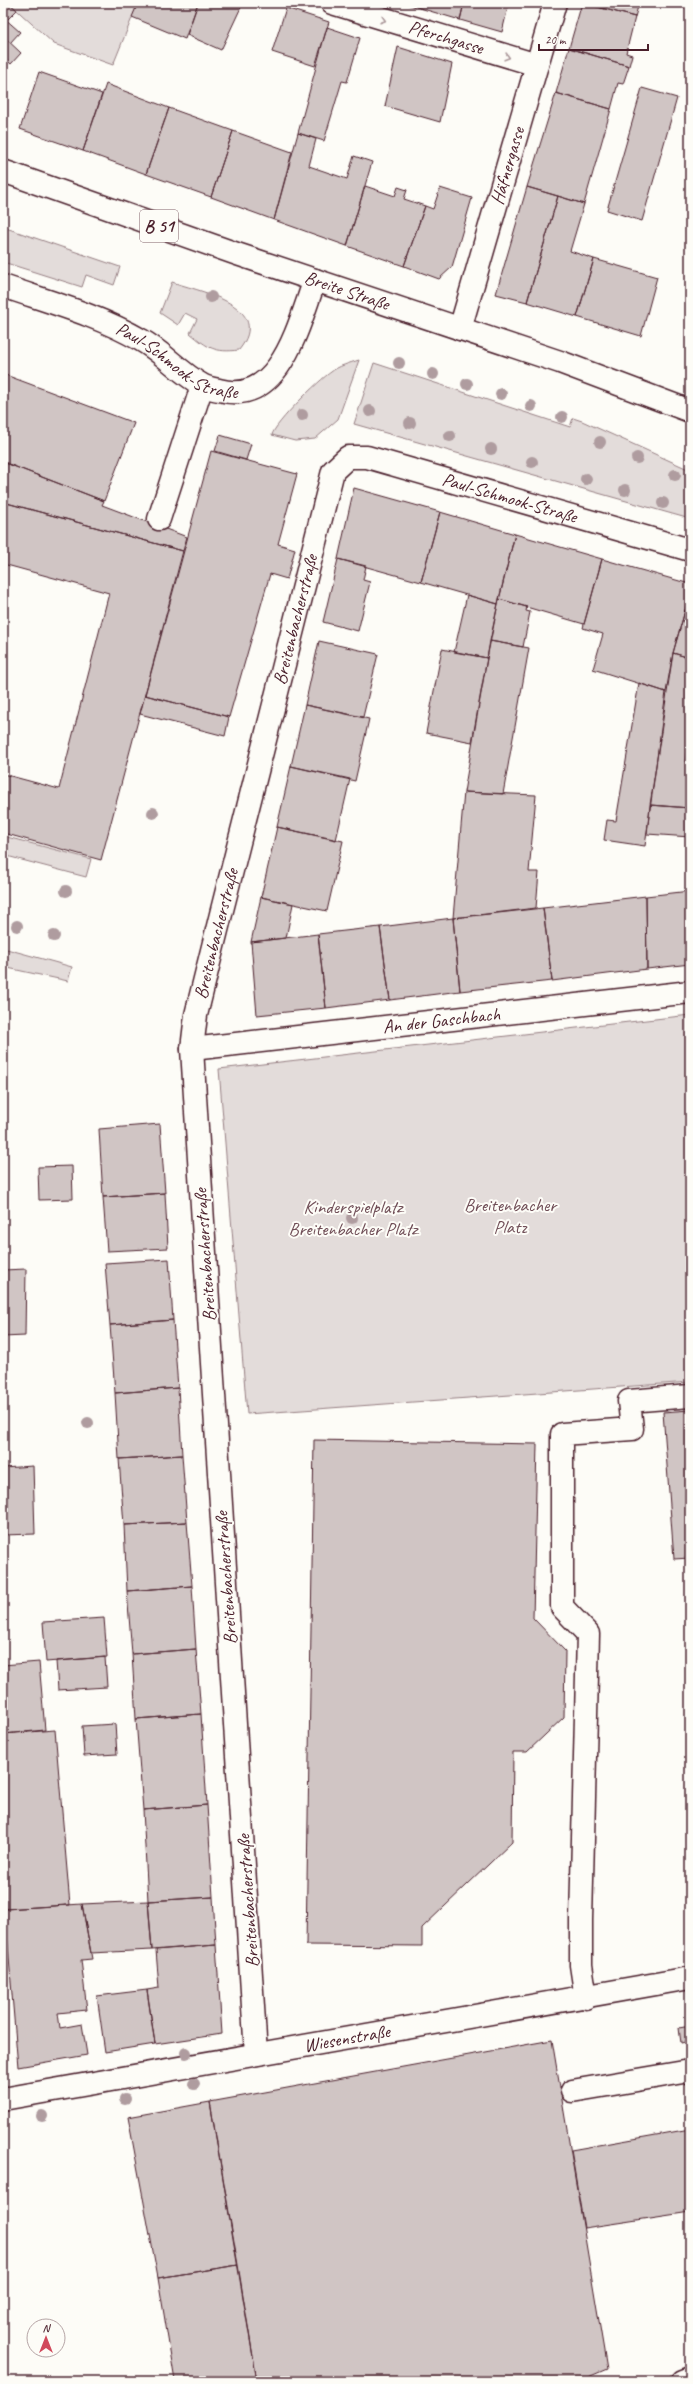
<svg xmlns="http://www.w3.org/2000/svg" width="693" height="2384" viewBox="0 0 693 2384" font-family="Caveat,sans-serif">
	<rect width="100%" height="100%" fill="#fdfcf7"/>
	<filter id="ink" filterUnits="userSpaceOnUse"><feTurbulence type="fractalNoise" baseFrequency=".025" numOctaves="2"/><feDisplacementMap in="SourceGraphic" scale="8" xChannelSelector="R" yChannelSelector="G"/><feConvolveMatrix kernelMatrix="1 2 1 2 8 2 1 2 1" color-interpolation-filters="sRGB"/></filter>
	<g filter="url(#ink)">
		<path fill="#e3dcda" stroke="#967e82" d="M9 3H138L113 65 54 44Z
			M3 227 120 267 114 285 86 275 82 287 3 262Z
			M172 282C202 292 274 306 239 350 215 353 208 348 190 333L197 319 185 313 178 325 160 313Z
			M359 360 338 419 315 439 295 441 272 435C275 423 319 380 331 372 338 366 350 363 359 360Z
			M374 363 570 427 573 418 582 421 690 470V519L354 424Z
			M3 836 91 859 86 877 3 855Z
			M3 948 72 967 68 981 3 967Z
			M690 1015V1382L247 1414 219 1069Z"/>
		<path fill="#d0c5c4" stroke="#4a1f2b" d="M3 3H9L17 10 7 20 3 17Z
			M138 3H198L185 39 132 17Z
			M198 3H243L221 50 187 35Z
			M403 3H464L460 20Z
			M464 3H509L502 32 460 20Z
			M582 3 635 17 626 53 632 55 629 66 569 48Z
			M583 3H639L635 17Z
			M286 8 329 22 315 66 272 52Z
			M3 17 20 32 10 43 3 36Z
			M327 27 360 38 347 82 342 81 324 141 298 133Z
			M3 36 21 53 11 64 3 57Z
			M398 47 452 64 440 122 385 106Z
			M569 48 629 66 623 84 618 83 611 109 556 93Z
			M39 72 102 94 83 151 20 129Z
			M106 84 169 108 146 174 83 151Z
			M642 88 677 98 642 221 607 210Z
			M556 93 611 109 584 204 527 187Z
			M169 108 233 131 211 197 146 174Z
			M233 131 292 152 274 220 211 197Z
			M298 133 316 139 309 166 347 179 354 156 372 162 347 246 274 220Z
			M365 186 395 196 398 187 407 190 404 199 425 206 404 266 347 246Z
			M527 187 558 196 527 302 496 294Z
			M440 188 472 198 452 267 439 279 404 266 425 206 433 209Z
			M558 196 584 204 570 251 594 259 577 317 527 302Z
			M594 259 657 277 641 336 577 317Z
			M3 374 134 423 104 501 3 462Z
			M220 435 251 444 246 460 215 451Z
			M211 451 297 474 278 544 295 549 287 579 270 574 229 717 145 695Z
			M3 462 104 501 102 505 187 537 183 551 3 502Z
			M354 488 440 512 421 582 338 559Z
			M3 502 183 551 101 860 3 833V774L59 789 109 593 3 564Z
			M440 512 515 534 498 604 421 582Z
			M515 534 602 559 584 624 499 599Z
			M338 559 366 566 363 580 370 582 358 631 323 622Z
			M602 559 690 584V593L673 653 666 692 593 669 603 634 583 628Z
			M690 593V658L673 653Z
			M467 595 498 604 487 658 454 652Z
			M499 599 527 607 526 611 530 612 523 647 490 641Z
			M319 641 378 654 363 717 305 705Z
			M490 641 529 648 503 794 464 792Z
			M442 649 487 658 472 742 426 733Z
			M673 653 690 658V730L685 762 690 763V808L650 805Z
			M639 683 666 692 645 846 604 840 607 820 616 821Z
			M145 695 229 717 225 736 140 714Z
			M305 705 369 719 355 781 291 766Z
			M291 766 350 779 336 840 277 827Z
			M464 792 536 795 529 872H539L536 908 453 918Z
			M650 805 690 808V837L647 834Z
			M277 827 343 841 327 911 261 897Z
			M690 891V964L647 969 646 896Z
			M646 896 647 969 552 981 543 908Z
			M261 897 293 904 286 938 251 942Z
			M543 908 552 981 460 991 453 918Z
			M453 918 460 991 390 1000 380 927Z
			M380 927 390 1000 326 1008 318 934Z
			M318 934 326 1008 257 1015 251 942Z
			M160 1124 165 1193 103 1197 99 1129Z
			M72 1166 73 1199 39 1200 38 1167Z
			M165 1193 168 1248 107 1251 103 1197Z
			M169 1259 173 1320 110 1325 105 1263Z
			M26 1269 25 1336 3 1337V1270Z
			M173 1320 178 1388 115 1393 110 1325Z
			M178 1388 182 1455 119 1459 115 1393Z
			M690 1410V1558L674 1559 663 1412Z
			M314 1440 537 1444 533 1618 565 1651 564 1717 527 1752H513L512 1842 422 1928V1946L306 1945Z
			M182 1455 187 1522 124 1525 119 1459Z
			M33 1466 35 1534 3 1535V1468Z
			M187 1522 192 1586 127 1591 124 1525Z
			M192 1586 196 1649 132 1654 127 1591Z
			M104 1618 107 1657 46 1662 43 1622Z
			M196 1649 201 1714 136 1719 132 1654Z
			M105 1657 107 1687 58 1690 56 1661Z
			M39 1662 45 1730 3 1734V1665Z
			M201 1714 207 1805 143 1810 136 1719Z
			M115 1724 117 1754 84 1756 82 1726Z
			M55 1730 70 1905 5 1909 3 1734Z
			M207 1805 213 1897 148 1901 143 1810Z
			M213 1897 216 1945 152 1950 148 1901Z
			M148 1901 152 1950 91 1953 82 1904Z
			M82 1904 92 1959 81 1960 87 2010 58 2013 60 2028 82 2024 87 2055 18 2067 5 1909Z
			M216 1945 222 2034 155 2044 147 1990 159 1988 156 1950Z
			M147 1990 155 2044 105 2052 97 1996Z
			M690 2026V2041L681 2043 679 2028Z
			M552 2040 607 2369 579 2381H257L210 2102Z
			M210 2102 238 2265 158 2278 128 2117Z
			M690 2129V2212L584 2228 571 2150Z
			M238 2265 257 2381H175L158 2278Z"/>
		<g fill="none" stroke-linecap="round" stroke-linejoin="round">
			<g stroke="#4a1f2b" stroke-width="25">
				<g id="minor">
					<path id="s1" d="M332 3 537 65"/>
					<path id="s2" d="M3 286C49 302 98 315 141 340 163 352 180 373 202 385 207 388 214 389 219 390 281 407 299 322 315 280"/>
					<path id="s3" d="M460 329 555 3"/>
					<path d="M159 519 202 386"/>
					<path id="s4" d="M192 1049 690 992"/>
					<path d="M586 1998 581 1965V1920L588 1634 562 1607V1434L632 1429 629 1401 690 1396"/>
					<path id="s5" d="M256 2054 192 1049 196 1015 222 910 333 471 348 457H367L690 550"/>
					<path d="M572 2091 690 2071"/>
					<path id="s6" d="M3 2099 690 1978"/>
					<path d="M682 2381 690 2378"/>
				</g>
			</g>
			<g stroke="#4a1f2b" stroke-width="25">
				<g id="major">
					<path id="s7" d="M3 171 237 254 560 362 690 411"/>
				</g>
			</g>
			<use href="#minor" stroke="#fdfcf7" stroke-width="22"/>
			<use href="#major" stroke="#fdfcf7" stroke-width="22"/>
		</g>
		<g fill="#af9c9f">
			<circle cx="211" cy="297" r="6"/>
			<circle cx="399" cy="363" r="6"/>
			<circle cx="433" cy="374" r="6"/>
			<circle cx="467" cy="384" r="6"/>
			<circle cx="501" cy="394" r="6"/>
			<circle cx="531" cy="406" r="6"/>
			<circle cx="370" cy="411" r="6"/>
			<circle cx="302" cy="415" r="6"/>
			<circle cx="562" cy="417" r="6"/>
			<circle cx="410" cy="423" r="6"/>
			<circle cx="450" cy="436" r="6"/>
			<circle cx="600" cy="442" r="6"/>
			<circle cx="491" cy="449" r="6"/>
			<circle cx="637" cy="458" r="6"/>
			<circle cx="532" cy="462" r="6"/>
			<circle cx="675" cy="475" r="6"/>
			<circle cx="586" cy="479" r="6"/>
			<circle cx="625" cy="490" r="6"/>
			<circle cx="663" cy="503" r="6"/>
			<circle cx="153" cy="813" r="6"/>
			<circle cx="66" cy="891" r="6"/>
			<circle cx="17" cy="926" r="6"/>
			<circle cx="54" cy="936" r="6"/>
			<circle cx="352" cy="1218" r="6"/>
			<circle cx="88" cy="1423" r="6"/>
			<circle cx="186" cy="2053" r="6"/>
			<circle cx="194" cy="2084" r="6"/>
			<circle cx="125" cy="2099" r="6"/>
			<circle cx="42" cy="2116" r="6"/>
		</g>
		<defs><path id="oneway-chevron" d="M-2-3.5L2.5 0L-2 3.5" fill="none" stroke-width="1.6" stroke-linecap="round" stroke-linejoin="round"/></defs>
		<g stroke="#ac999b">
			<use href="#oneway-chevron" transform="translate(383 20) rotate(17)"/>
			<use href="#oneway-chevron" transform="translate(507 57) rotate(16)"/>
		</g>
	</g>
	<g text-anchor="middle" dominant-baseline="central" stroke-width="4" stroke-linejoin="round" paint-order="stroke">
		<rect fill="#fdfcf7" stroke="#806168" stroke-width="1" x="140" y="210" width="38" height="32" rx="3"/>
		<g font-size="18" font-weight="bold" fill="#4a1f2b">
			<text x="159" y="226">B 51</text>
		</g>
		<g font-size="19" fill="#4a1f2b" stroke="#fdfcf7">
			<text stroke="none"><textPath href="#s1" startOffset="119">Pferchgasse</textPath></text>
			<text stroke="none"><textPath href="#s3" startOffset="170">Häfnergasse</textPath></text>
			<text stroke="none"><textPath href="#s7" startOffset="364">Breite Straße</textPath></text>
			<text stroke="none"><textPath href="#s2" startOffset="191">Paul-Schmook-Straße</textPath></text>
			<text stroke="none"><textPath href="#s5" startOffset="1790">Paul-Schmook-Straße</textPath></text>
			<text stroke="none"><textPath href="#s5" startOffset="1449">Breitenbacherstraße</textPath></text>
			<text stroke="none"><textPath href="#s5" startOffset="1125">Breitenbacherstraße</textPath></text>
			<text stroke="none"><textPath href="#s4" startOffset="251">An der Gaschbach</textPath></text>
			<text transform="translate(205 1255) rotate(-94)">Breitenbacherstraße</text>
			<text transform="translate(226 1578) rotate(-94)">Breitenbacherstraße</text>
			<text transform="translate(248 1901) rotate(-94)">Breitenbacherstraße</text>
			<text stroke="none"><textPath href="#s6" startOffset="349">Wiesenstraße</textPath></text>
		</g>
		<g font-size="19" fill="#704e57" stroke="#fdfcf7">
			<text x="510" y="1205">Breitenbacher<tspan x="510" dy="22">Platz</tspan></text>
			<text x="353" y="1207">Kinderspielplatz<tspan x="353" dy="22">Breitenbacher Platz</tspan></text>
		</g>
	</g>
	<rect width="693" height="2384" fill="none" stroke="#fdfcf7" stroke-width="16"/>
	<rect x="8" y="8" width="677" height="2368" fill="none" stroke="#4a1f2b" stroke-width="1.5" filter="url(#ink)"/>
	<g transform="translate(46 2338)"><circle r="19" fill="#fdfcf7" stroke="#b5a4a5"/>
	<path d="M0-3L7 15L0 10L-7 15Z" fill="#d1495b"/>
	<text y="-6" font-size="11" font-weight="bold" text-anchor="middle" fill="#4a1f2b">N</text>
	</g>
	<path d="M539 44v6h109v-6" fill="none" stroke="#4a1f2b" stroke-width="2"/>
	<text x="545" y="44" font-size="12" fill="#4a1f2b" stroke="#fdfcf7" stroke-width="3" paint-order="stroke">20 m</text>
</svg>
